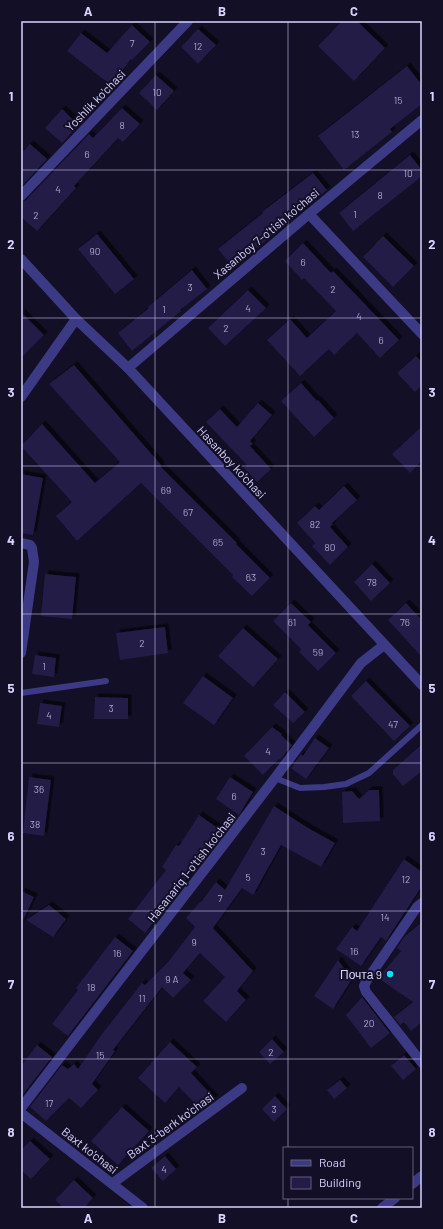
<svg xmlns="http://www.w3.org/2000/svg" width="443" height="1229" viewBox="0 0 443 1229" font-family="Barlow,sans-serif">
	<defs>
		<filter id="shadow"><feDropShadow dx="3.5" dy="-3.5" stdDeviation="0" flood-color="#0009"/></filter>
	</defs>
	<rect width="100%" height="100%" fill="#130f26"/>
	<path fill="#241b47" filter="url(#shadow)" d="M342 21H357L385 48 354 81 318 46Z
		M132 25 150 42 132 60 131 59 111 85 67 51 81 33 107 53Z
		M198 29 216 45 198 64 181 47Z
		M407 66 422 85V104L390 129 392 132 344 170 318 136Z
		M156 75 174 91 157 110 139 93Z
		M122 108 140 124 123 142 118 138 74 186 76 188 37 231 21 217V202L26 200 89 134 93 138Z
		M62 109 79 125 62 143 45 128Z
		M30 144 47 159 21 187V154Z
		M410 155 422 170V176L353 231 339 213Z
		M313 173 327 190 273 233 274 234 233 267 218 249 263 213 262 212Z
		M97 234 134 279 115 294 78 249Z
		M383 236 414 266 393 287 363 257Z
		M303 243 331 273 333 271 359 298 399 340 380 358 357 333 334 355 329 349 300 376 267 340 290 319 307 338 336 311 304 278 302 280 285 261Z
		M192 270 207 289 180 310 181 311 132 351 118 333 149 308 148 307Z
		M248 290 266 308 225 346 208 328Z
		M21 312 44 335 21 358Z
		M416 356 422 362V385L415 392 397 373Z
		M74 365 161 465 160 466 237 543 236 544 270 578 252 596 232 577 233 575 141 483 77 541 56 516 72 502 21 446 42 424 95 483 120 462 49 384Z
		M301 383 317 401 318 400 334 418 314 437 281 401Z
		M258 403 272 415 250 441 253 444 250 446 271 469 257 482 244 468 247 465 206 422 220 409 237 427Z
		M422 426V461L410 473 392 454Z
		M21 474 43 478 33 535 21 533Z
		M344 486 357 500 332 523 333 524 330 527 348 547 330 565 312 546 315 543 297 523 315 506 319 510Z
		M372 564 390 583 371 601 354 582Z
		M45 574 76 577 72 619 41 616Z
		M291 603 311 622 308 625 336 653 318 671 299 652 301 649 273 621Z
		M406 603 422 620V657L388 620Z
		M165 627 168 653 120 660 116 633Z
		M243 628 278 659 253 687 218 656Z
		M35 655 56 658 54 677 32 674Z
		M203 676 233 698 214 725 183 703Z
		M366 681 410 726 394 741 351 696Z
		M285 692 305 712 293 723 273 705Z
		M95 697 128 698V719H94Z
		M40 703 62 706 59 727 37 724Z
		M272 727 282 734 281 735 292 745 280 760 279 759 263 775 244 756Z
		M315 738 329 748 306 779 291 768 301 754 303 756Z
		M422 744V771L403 786 393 774V770Z
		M29 777 51 780 44 836 23 833Z
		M230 777 253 792 239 815 216 799Z
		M369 790H379L380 821 343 823 342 792 352 791 359 799Z
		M274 806 308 828 335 843 321 867 281 845 253 895 242 888 213 928 253 971 237 991 246 1000 226 1022 203 1001 225 977 200 953 183 973 191 980 173 998 162 987 113 1050 115 1051 92 1084 98 1090 81 1108 69 1098 46 1121 30 1107 62 1065 68 1069 74 1064 78 1069 102 1034 142 983 145 985 169 961 195 927 186 918 200 902H201L216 882 225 890Z
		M199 815 222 831 207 853 205 851 181 887 145 933 128 919 166 870 162 867 176 845 179 846Z
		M404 859 422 872V886L386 941 381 937 361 966 336 949 352 927 357 931Z
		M21 891 34 897 21 925Z
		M49 905 66 919 53 937 26 920Z
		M422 922V1022L411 1031 404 1022 400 1025 394 1017 413 1002 378 978 401 951 397 948 404 937Z
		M115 937 133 951 68 1036 52 1024 78 990 76 988Z
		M338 960 352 979 333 1009 314 996Z
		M362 997 390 1033 371 1048 346 1015Z
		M272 1039 284 1052 270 1064 259 1052Z
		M170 1042 197 1067 191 1073 215 1099 201 1110 179 1087 165 1103 138 1078Z
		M37 1045 52 1057 21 1097V1066Z
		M404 1055 416 1069 403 1080 391 1066Z
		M340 1080 347 1088 334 1099 327 1090Z
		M275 1096 287 1109 274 1122 262 1109Z
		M122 1107 149 1131 118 1165 91 1141Z
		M30 1141 50 1159 31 1179 21 1170V1150Z
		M165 1156 176 1169 163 1181 151 1168Z
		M74 1180 93 1198 84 1208H64L55 1200Z"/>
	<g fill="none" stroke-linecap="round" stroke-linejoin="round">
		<path stroke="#3d3a85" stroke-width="6" d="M21 693 106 681
			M275 778 300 788 324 787 346 784 369 773 422 725"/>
		<path stroke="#3d3a85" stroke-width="10" d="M21 196 188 21
			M309 214 422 334
			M128 368 309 214 422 120
			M21 397 76 319
			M21 543 30 545 32 548 34 562 21 653
			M422 903 417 907 367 980 364 986 366 992 422 1063
			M21 1108 275 778 361 663 384 645
			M21 1113 143 1208
			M113 1183 242 1088
			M412 1184 422 1176
			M382 1208 395 1198"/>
		<path stroke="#3d3a85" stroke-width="10" d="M21 259 76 319 128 368 422 685"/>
	</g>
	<path fill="none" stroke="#d9d4ff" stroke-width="1" stroke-opacity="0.55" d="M155 21V1208M288 21V1148M21 170H422M21 318H422M21 466H422M21 614H422M21 763H422M21 911H422M21 1059H422M288 1198V1208"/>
	<circle fill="#00e5ff" stroke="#130f26" stroke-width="1.5" cx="390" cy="974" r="4"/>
	<g text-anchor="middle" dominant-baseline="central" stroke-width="4" stroke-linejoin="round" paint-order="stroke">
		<g font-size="10" fill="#aca6d1">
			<text x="132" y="43">7</text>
			<text x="198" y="46">12</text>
			<text x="157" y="92">10</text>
			<text x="398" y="100">15</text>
			<text x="122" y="125">8</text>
			<text x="355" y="134">13</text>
			<text x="87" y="154">6</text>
			<text x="408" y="173">10</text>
			<text x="58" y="189">4</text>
			<text x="380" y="195">8</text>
			<text x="355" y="214">1</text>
			<text x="36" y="215">2</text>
			<text x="95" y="251">90</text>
			<text x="303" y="262">6</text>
			<text x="190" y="287">3</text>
			<text x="333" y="289">2</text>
			<text x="248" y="308">4</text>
			<text x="164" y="309">1</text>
			<text x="359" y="316">4</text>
			<text x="226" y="328">2</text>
			<text x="381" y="340">6</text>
			<text x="166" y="490">69</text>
			<text x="188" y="512">67</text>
			<text x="315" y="524">82</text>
			<text x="218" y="542">65</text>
			<text x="330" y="547">80</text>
			<text x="251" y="577">63</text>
			<text x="372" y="582">78</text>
			<text x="292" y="622">61</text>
			<text x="405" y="622">76</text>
			<text x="142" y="643">2</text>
			<text x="318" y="652">59</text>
			<text x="44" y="666">1</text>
			<text x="111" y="708">3</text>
			<text x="49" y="715">4</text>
			<text x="393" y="724">47</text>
			<text x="268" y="751">4</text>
			<text x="39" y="789">36</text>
			<text x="234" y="796">6</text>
			<text x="35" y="824">38</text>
			<text x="263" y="851">3</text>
			<text x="248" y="877">5</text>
			<text x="406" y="879">12</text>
			<text x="220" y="898">7</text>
			<text x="385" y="917">14</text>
			<text x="194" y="942">9</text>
			<text x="354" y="951">16</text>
			<text x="117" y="953">16</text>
			<text x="172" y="979">9 A</text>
			<text x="91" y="987">18</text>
			<text x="142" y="998">11</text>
			<text x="369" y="1023">20</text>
			<text x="271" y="1052">2</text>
			<text x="100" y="1055">15</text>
			<text x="49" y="1103">17</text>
			<text x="274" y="1109">3</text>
			<text x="164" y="1169">4</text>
		</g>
		<g font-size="12" fill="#d9d4ff" stroke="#130f26">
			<text transform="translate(95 100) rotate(-46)">Yoshlik ko'chasi</text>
			<text transform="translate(266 233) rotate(-40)">Xasanboy 7-o'tish ko'chasi</text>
			<text transform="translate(232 462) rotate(47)">Hasanboy ko'chasi</text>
			<text transform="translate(191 867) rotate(-52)">Hasanariq 1-o'tish ko'chasi</text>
			<text transform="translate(170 1125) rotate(-36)">Baxt 3-berk ko'chasi</text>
			<text transform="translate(90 1150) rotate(38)">Baxt ko'chasi</text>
		</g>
		<g font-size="12" fill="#d9d4ff" stroke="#130f26" text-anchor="end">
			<text x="382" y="974">Почта 9</text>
		</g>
	</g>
	<rect width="443" height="1229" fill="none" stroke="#130f26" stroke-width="44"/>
	<rect x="283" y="1147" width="130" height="52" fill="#130f26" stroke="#625e7d"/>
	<rect x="291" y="1160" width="20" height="6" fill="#3d3a85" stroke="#625e7d"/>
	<text x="319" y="1167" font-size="12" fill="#d9d4ff">Road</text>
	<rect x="291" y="1177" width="20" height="12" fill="#241b47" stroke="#625e7d"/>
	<text x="319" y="1187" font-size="12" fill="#d9d4ff">Building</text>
	<rect x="22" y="22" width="399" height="1185" fill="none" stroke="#d9d4ff" stroke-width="1.5"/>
	<g font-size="13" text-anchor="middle" font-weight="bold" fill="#d9d4ff">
		<text x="88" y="16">A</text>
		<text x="222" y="16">B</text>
		<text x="354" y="16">C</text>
		<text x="11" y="101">1</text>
		<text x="432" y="101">1</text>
		<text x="11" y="249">2</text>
		<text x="432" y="249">2</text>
		<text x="11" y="397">3</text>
		<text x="432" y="397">3</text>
		<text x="11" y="545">4</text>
		<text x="432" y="545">4</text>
		<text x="11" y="693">5</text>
		<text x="432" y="693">5</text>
		<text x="11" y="841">6</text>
		<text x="432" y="841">6</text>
		<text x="11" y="989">7</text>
		<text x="432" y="989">7</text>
		<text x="11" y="1137">8</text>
		<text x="432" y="1137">8</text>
		<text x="88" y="1223">A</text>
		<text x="222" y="1223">B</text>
		<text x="354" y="1223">C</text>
	</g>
</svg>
